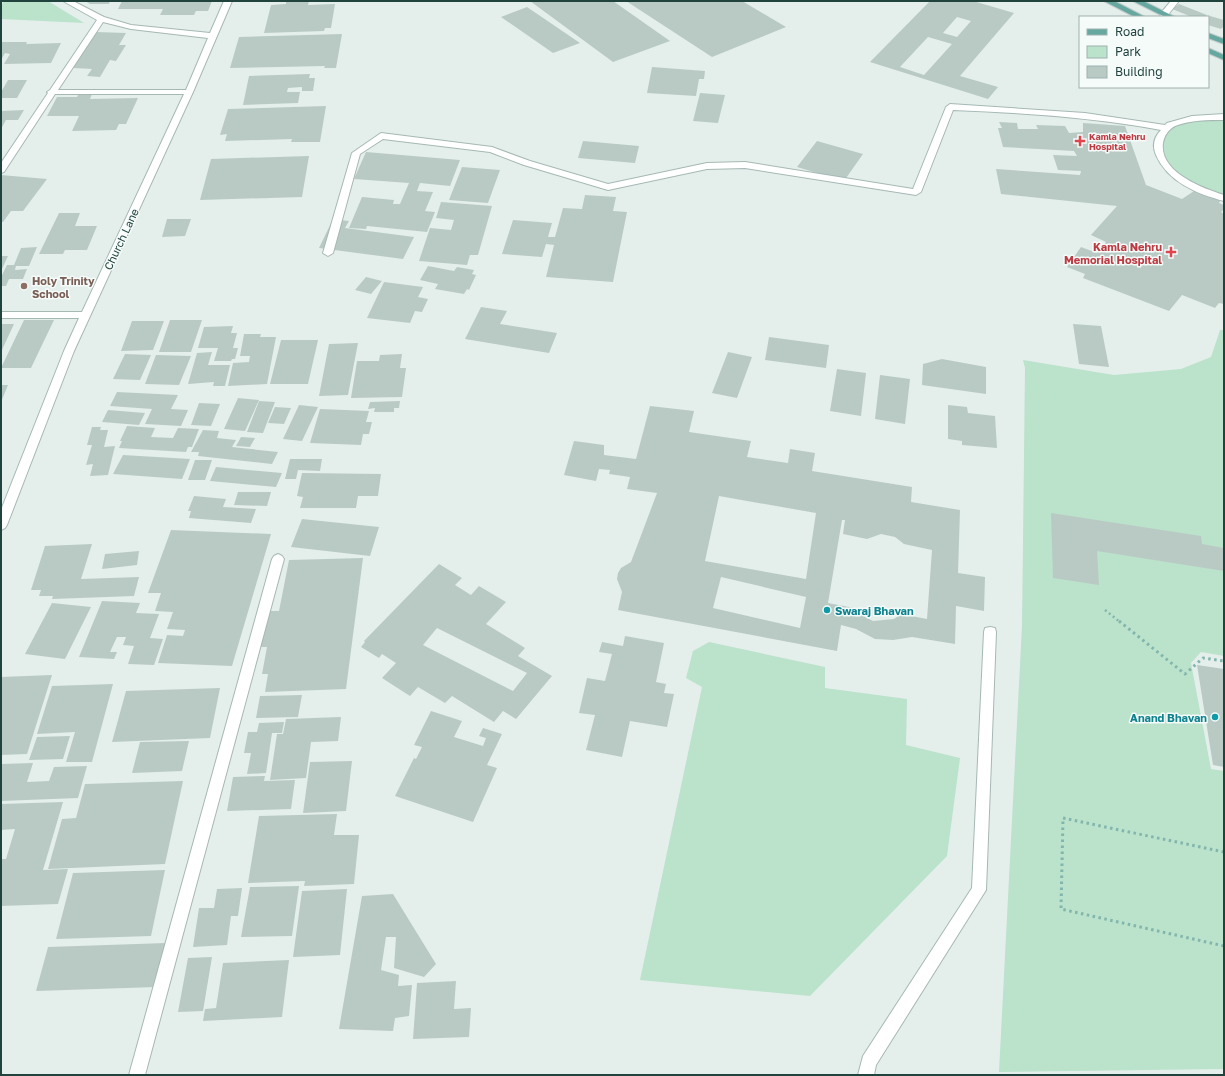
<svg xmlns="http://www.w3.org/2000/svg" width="1225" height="1076" viewBox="0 0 1225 1076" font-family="'Golos Text',sans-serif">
	<rect width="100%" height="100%" fill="#e4efec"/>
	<path fill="#bbe2cb" d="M4 1H48L84 23 1 19V6Z
		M1224 117V198L1176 176 1156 149 1168 126 1184 119Z
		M1220 330H1224V656L1201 652 1191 663 1211 769 1224 771V1069L999 1072 1022 626 1025 368 1023 360 1114 375 1181 369 1211 357Z
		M709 642 825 667V688L907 699 906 745 960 758 947 856 810 996 640 980 702 687 686 678 693 651Z"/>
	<path fill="#b9cac5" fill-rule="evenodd" d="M85 1H110L109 4H90Z
		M122 1H212L208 11H196L194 15H160L163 9H118Z
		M286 1H309L308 5 335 4 331 28H325L324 31 264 33 271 5 286 4Z
		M530 1H613L670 41 613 62Z
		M626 1H742L786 27 712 57Z
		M930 1H973L1014 13 960 76 998 87 988 99 870 62ZM957 17 971 21 957 37 943 33ZM928 37 952 44 924 75 900 67Z
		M1179 4 1207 15 1204 17H1192L1172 9Z
		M527 7 580 43 553 53 501 17Z
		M1210 16 1224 20V26L1221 29 1208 25V19Z
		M96 32 126 33 119 45H126L116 61 110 60 100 77 87 76 92 69 73 68Z
		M342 34 336 68H324L325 66 230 68 239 37Z
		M1 42H27L26 44 61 43 51 63 4 64 10 54 5 53 1 60Z
		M652 67 705 71 704 79H699L696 96 647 93Z
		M310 74 309 78H315L313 91H302V87L288 88 287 92H300L298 103 243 105 249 76Z
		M8 80H27L17 98H1V92Z
		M700 93 725 95 718 123 693 121Z
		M92 94 90 99 138 98 126 124H119L116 130 72 131 79 116H47L57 97H77L78 95Z
		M326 106 320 142H291L292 139 225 141 227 134 220 135 228 109Z
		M24 110 18 120H6L1 129V111Z
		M999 122 1017 123 1018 129H1038L1036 125 1065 126 1069 133 1083 132V123L1125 126 1146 185 1182 199 1197 189 1221 199 1219 203 1224 205V209L1221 212 1224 214V304L1219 303 1215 308 1182 295 1169 311 1083 278 1085 274 1067 267 1081 247 1097 253 1106 242 1091 235 1117 206 1001 194 996 169 1080 175 1081 171 1058 170 1053 155 1077 156 1074 151 1003 147 998 128H1002Z
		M583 141 639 146 635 163 578 158Z
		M817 141 863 154 844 181 797 167Z
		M366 152 460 160 450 186 420 183 417 191 433 192 425 211 435 212 427 232 367 226 366 229 349 228 362 197 394 200 393 204H400L409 183 354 179Z
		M309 156 302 197 200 200 211 159Z
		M462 167 500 170 488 203 449 200Z
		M1 175 47 179 23 211H11L3 222H1Z
		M585 195 616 197 613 211 627 212 613 282 546 277 554 245 546 244 542 257 502 254 513 220 552 223 548 237H555L563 208 582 209Z
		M441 202 492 206 478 255H470L467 265 419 261 430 228 451 230 454 220 436 218Z
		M59 213H80L75 226H97L87 250H65L63 254H39Z
		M167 219H191L185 236 162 237Z
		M333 219 349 221 345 228 414 237 403 259 319 248Z
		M37 247 29 266H16L15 270 27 269 23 279H9L6 286H1V277L7 265H14L21 248Z
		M1 256H8L1 271Z
		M428 266 454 271 457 267 474 270 472 274 476 275 469 290 467 289 464 294 435 289 438 284 420 280Z
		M366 277 382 281 371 294 355 290Z
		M384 282 423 287 418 297 428 299 422 312 415 311 410 323 367 318Z
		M481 307 507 311 500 324 557 333 549 353 465 339Z
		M24 320H54L31 368H1Z
		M170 320H202L191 352H159Z
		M132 321H164L153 350 121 351Z
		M1 324H14L1 352Z
		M1073 324 1101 326 1109 367 1079 364Z
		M233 326 231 333H237L233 348H238L235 359H232L231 361H214L218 348H198L204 327Z
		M244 334H261L260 337H276L267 384 228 386 233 363 249 362 250 356H240Z
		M769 337 829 345 826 368 765 360Z
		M281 340H318L308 384H270Z
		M358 343 348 395 319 396 329 344Z
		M212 352 208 365H230L225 386H213L214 382 188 384 197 353Z
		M728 352 752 357 737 398 712 393Z
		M125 354 151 355 140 380 113 379Z
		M402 354 400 368H406L402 397 351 398 357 361H379L380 355Z
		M156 355 191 356 179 385 145 384Z
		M942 359 986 367V394L922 385 923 364Z
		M837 369 866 373 861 416 830 411Z
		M880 375 910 379 905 424 875 419Z
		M1 385H8L1 402Z
		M117 392 178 395 171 409 188 410 181 426 145 424 152 409 110 406Z
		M238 398 259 400 245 431 224 429Z
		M259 401 275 402 263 433 247 432Z
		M400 401 399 408H394V412H374L375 408 368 409 370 402Z
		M199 403 220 404 211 426 191 425Z
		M299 405 318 407 302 441 283 439Z
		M948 405 967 407 968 413 995 416 997 448 962 445V441L948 439Z
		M650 406 694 411 689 432 751 441 747 457 788 463 790 449 815 453 812 471 912 487 911 502 960 510 958 573 985 577 984 611 956 606 955 644 912 637 893 640 875 639 856 629 841 625 837 651 618 610 622 592 617 579 618 573 621 568 631 562 657 493 627 489 630 477 609 474 610 470 599 469 596 481 564 475 574 441 604 445V455L636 459ZM719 496 816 513 806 579 705 561ZM842 520H845L843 534 867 539 881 534 895 537 904 544 932 550 927 619 901 614 894 619 873 621 865 617 859 609 828 603ZM721 577 806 597 800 628 713 608Z
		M275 407 291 408 284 424 268 423Z
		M320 409 369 411 366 422H372L369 434H363L361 445 310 443Z
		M108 410 145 413 139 425 102 422Z
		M127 426 155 428 151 437 173 438 178 428 199 429 192 447H188L186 452 119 448 122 441H120Z
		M92 427H101L100 430H108L104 447 115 446 108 475 90 476 93 464 86 465 92 445H87Z
		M203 430 219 431 217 438 236 440 232 447 278 452 272 464 198 456 199 452H191Z
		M241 437 255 438 250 447 236 446Z
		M123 455 190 459 182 479 113 474Z
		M290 459H322L320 471 298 470 296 479H285Z
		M195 460H212L205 480H188Z
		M216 467 282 473 276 487 210 481Z
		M302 473 381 474 378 496H358L356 508H300L303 497 297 496Z
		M238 492H271L267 506 234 505Z
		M194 496 226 499 223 507 256 509 251 523 189 518 191 511H188Z
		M1051 513 1201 536 1202 544 1224 548V571L1097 551 1099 585 1053 578Z
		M302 519 379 527 370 556 291 547Z
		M171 530 271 534 232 666 158 663 167 635 183 636 185 630 167 629 173 612 155 611 161 593H148Z
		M92 544 81 579 139 577 134 596 52 599 53 596H39L41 590H31L45 546Z
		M139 551 137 565 102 569 105 554Z
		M363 558 346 689 265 692 268 674H262L267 647H261L268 611H279L289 560Z
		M439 564 462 578 455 585 471 595 479 586 506 602 486 624 525 648 518 656 552 676 516 719 503 711 494 722 452 696 445 703 418 687 410 696 382 678 396 663 382 654 379 658 361 647 365 642 364 641ZM437 628 527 673 513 691 423 645Z
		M102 601 140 603 136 613 159 614 150 638 163 639 154 665 128 664 134 646 123 645 126 637H117L110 652H117L114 659 79 657Z
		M52 603 91 607 65 659 25 654Z
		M625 636 664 643 656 682 666 684 664 693 674 694 667 727 630 721 622 757 586 750 595 715 579 713 587 678 605 681 612 654 599 652 602 642 623 646Z
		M1197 665 1224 669V767L1213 765Z
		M52 675 27 754 1 755V677Z
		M113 684 92 762H66L75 732 37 734 52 686Z
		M220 688 210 738 112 742 126 691Z
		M302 695 298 717 256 718 260 696Z
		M431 711 462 721 454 737 483 746 486 738 479 736 483 728 502 734 487 765 497 768 473 822 395 796 414 758 416 759 422 747 414 745Z
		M341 717 338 741 311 742 306 778 270 780 277 734H283L286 719Z
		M284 722 282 733H272L266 773 247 774 251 753H244L248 732H257L259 723Z
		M70 736 63 759 29 760 37 737Z
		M189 741 182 771 132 773 140 742Z
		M352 761 346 811 303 813 310 762Z
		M33 763 27 782 49 781 54 767 87 766 78 798 1 801V764Z
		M265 776 264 781 295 780 291 809 227 811 233 777Z
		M183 781 165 864 48 869 62 819 76 818 85 784Z
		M63 802 43 870 68 869 58 904 1 906V859H6L15 829 1 830V804Z
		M337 814 334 835H359L354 884 304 886 305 881 248 883 259 816Z
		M165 870 151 936 56 939 73 873Z
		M299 886 292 936 241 937 250 887Z
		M242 888 238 916H231L227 945 193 947 199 908H214L217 889Z
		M347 889 340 955 293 957 302 891Z
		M393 894 436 964 424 977 394 968 396 937H386L381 970 399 975 398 986 412 985 409 1016 395 1018 393 1031 339 1029 362 896Z
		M166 943 156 987 36 991 48 947Z
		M212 957 203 1011 178 1012 188 958Z
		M289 960 282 1017 203 1021 205 1009 216 1008 223 963Z
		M456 981 454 1009 471 1008 469 1037 413 1039 417 983Z"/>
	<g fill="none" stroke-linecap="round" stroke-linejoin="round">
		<g stroke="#a6b8b4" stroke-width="2">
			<path id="minor" d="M63 1H73L104 17 131 25 210 33 224 1H232L193 92 74 351 7 525 5 528 1 530V510L64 351 79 318H1V312H82L184 94H55L4 172 1 173V163L48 93 47 92 50 90 97 20ZM103 22 131 29 208 38 186 90H58Z
				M1171 1H1179L1167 16H1161L1160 14Z
				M950 104 1085 113 1165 125 1167 123 1192 116 1224 114V120C1207 120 1191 120 1175 126 1169 129 1164 136 1163 143 1159 172 1202 188 1224 195V201C1197 194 1168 182 1156 155 1152 146 1154 137 1161 130 1092 117 1023 113 953 110L921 192 916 195 745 168 707 169 608 190 524 165 490 152 383 139 360 154 333 253 328 256 323 253 352 153 381 133 492 147 530 161 608 184 707 163 745 162 913 189 946 107Z
				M278 554 282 556 284 559 145 1075H129L272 559 274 556Z
				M990 627 995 628 996 632 986 890 876 1065 874 1075H858L863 1056 972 888 984 632 985 628Z"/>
		</g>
		<g stroke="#c1cac9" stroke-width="2">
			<path id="major" d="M1104 1H1114L1145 17H1135Z
				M1133 1H1143L1175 17H1165Z
				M1208 33 1224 39V44L1208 38Z
				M1208 48 1224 55V60L1208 53Z"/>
		</g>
		<path stroke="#82b5ac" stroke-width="2.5" stroke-dasharray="2 3" stroke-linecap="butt" d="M1105 610 1120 622"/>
		<path stroke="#82b5ac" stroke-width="3" stroke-dasharray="2.5 3.5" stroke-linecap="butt" d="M1119 621 1185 674 1203 658 1224 661
			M1224 852 1063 818 1061 909 1224 946"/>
		<use href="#minor" fill="#fff" fill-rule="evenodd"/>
		<use href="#major" fill="#65a8a0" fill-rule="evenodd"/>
	</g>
	<g fill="#e0444e" stroke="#f5fbf9" stroke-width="1.5">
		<path d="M1078 135h4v4h4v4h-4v4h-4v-4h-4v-4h4z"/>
		<path d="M1169 246h4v4h4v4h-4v4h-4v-4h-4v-4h4z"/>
	</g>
	<circle fill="#8d6e63" stroke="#f5fbf9" stroke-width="1.5" cx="24" cy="286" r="4"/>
	<g fill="#0f9aa8" stroke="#f5fbf9" stroke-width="1.5">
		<circle cx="827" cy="610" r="4"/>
		<circle cx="1215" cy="717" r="4"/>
	</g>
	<g text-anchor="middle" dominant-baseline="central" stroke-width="3" stroke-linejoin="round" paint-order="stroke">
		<g font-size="9" font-weight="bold" fill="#be3a42" stroke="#f5fbf9" text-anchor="start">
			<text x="1089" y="136">Kamla Nehru<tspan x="1089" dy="10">Hospital</tspan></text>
		</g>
		<g font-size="11" fill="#21433e" stroke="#f5fbf9">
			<text transform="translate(121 239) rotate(-65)">Church Lane</text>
		</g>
		<g font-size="11" font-weight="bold" fill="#be3a42" stroke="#f5fbf9" text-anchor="end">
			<text x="1162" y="246">Kamla Nehru<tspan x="1162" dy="13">Memorial Hospital</tspan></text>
		</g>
		<g font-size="11" font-weight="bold" fill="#785e54" stroke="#f5fbf9" text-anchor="start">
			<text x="32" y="280">Holy Trinity<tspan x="32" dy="13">School</tspan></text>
		</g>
		<g font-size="11" font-weight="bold" fill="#0d838f" stroke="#f5fbf9" text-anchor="start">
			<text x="835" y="610">Swaraj Bhavan</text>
			<text x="1207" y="717" text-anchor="end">Anand Bhavan</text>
		</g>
	</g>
	<rect width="1225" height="1076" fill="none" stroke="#21433e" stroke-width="4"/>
	<rect x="1079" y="16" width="130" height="72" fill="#f5fbf9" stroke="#a0b1ae"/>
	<rect x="1087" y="29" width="20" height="6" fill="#65a8a0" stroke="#a0b1ae"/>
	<text x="1115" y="36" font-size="12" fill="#21433e">Road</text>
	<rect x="1087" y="46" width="20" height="12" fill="#bbe2cb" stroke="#a0b1ae"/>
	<text x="1115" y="56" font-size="12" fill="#21433e">Park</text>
	<rect x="1087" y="66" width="20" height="12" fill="#b9cac5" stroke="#a0b1ae"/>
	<text x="1115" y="76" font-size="12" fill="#21433e">Building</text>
</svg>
